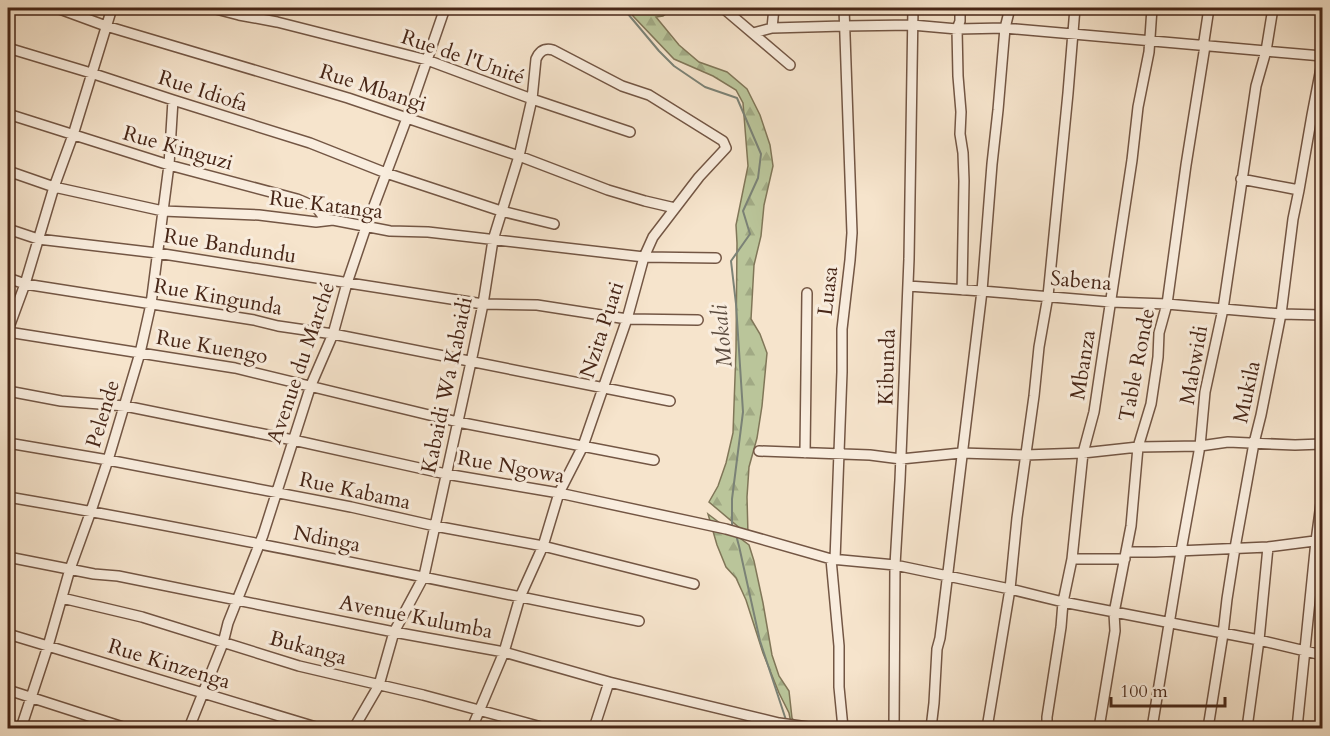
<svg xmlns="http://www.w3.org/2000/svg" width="1330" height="736" viewBox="0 0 1330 736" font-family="Cardo,serif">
	<defs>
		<pattern id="forest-firs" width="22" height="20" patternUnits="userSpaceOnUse" patternTransform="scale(1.5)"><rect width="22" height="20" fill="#bac59a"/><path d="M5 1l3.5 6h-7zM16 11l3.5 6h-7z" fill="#a1a984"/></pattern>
	</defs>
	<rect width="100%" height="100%" fill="#f6e4cc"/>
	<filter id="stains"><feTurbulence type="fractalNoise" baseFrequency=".00333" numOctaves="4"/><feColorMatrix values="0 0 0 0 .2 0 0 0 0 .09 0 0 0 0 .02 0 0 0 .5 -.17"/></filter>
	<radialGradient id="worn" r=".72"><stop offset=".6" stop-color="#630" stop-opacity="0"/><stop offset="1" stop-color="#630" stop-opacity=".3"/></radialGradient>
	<path fill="url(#forest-firs)" stroke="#807658" stroke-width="1.5" d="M628 8H674L663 16 656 17 679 45 699 62 727 72 747 89 760 115 770 145 773 166 764 205 761 236 754 265 751 319 760 334 767 353 762 406 757 438 749 467 747 497 748 535 709 502 718 486 726 463 733 433 736 350 737 243 736 225 748 166 743 103 736 90 713 76 674 59 633 16Z
		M708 514 749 545 754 561 763 603 772 655 779 676 789 691 792 718 798 728H792L789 713 779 693 763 653 746 600 736 578 726 567 717 545Z"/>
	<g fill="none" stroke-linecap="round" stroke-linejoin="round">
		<path stroke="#7b8276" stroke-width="2" d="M623 8 659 51 674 66 705 87 737 98 761 154 758 178 743 211 750 234 731 261 736 304 743 412 732 499V524L734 529
			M736 535 739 546 760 641 786 720"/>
		<g stroke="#735644" stroke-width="12">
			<path id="minor" d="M57 8 106 26 348 98 519 156 608 190 645 201 675 208
				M212 8 239 15 277 22 427 60 532 99 630 132
				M723 8 790 65
				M960 8V21L957 29 958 76 961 112 960 134 963 153 964 181 962 290
				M772 28 774 8
				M753 33 772 28 844 26 912 25 957 29 1005 28 1322 56
				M8 48 91 73 173 100 310 143 386 173 501 211 554 224
				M8 114 169 165 297 199 316 207 325 219 331 220
				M8 171 54 187 163 211 259 215 316 222 333 220 390 231 428 232 644 257 716 258
				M1241 179 1299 190
				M8 229 38 239 157 253 483 304 537 305 627 319 698 320
				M8 278 25 284 254 320 278 326 333 334 670 401
				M908 286 982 291 1111 302 1167 304 1281 314 1322 315
				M8 330 25 284 54 187 73 135 112 8
				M8 332 235 368 458 422 654 460
				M8 391 61 401 125 406 293 440 446 474 559 493 726 529 831 559 895 565 1010 589 1063 602 1259 640 1322 655
				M8 443 108 460 351 507 435 526 543 546 694 584
				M759 451 870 455 901 459 961 453 1025 455 1083 453 1138 447 1200 446 1228 442 1295 445 1322 444
				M805 453 807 293
				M8 497C219 533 429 579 639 621
				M1127 552H1155L1268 547 1322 540
				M8 557 94 574 118 576 394 632 504 652 609 682 779 723 815 728
				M831 559 839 646V687L843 728
				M1072 559H1125
				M835 560 842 372V329L850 260 852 233 844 8
				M62 598 142 617 299 666 423 695 545 728
				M8 634 319 728
				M8 690 126 728
				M21 728 48 646 70 569 91 511 108 460 140 353 151 304 163 211 169 165 173 100
				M189 728 223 643 228 623 263 535 311 385 333 334 347 283 366 227 407 118 445 8
				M354 728 379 685 394 632 424 576 471 362 483 304 493 240 519 156 532 99 536 59C540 50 545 48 553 50L622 86 649 95 723 141 726 148 699 177 653 237 644 257 627 319 583 446 559 493 543 546 520 597 504 652 472 728
				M594 728 609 682
				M894 728 895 565 900 480 909 259 913 8
				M931 728 934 703 937 649 940 638 982 291 992 164 998 110 1005 28 1010 8
				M987 728 1010 589 1017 518 1034 396 1039 347 1048 296 1068 93 1075 8
				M1047 728V717L1061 627 1063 602 1072 559 1083 453 1094 412 1101 365 1132 160 1138 107 1149 52 1152 8
				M1099 728 1115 631 1114 613 1131 526 1138 447 1151 404 1158 357 1159 333 1167 304 1186 165 1205 46 1204 41 1209 8
				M1152 728 1181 551 1200 446 1205 392 1223 309 1256 86 1266 51 1273 8
				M1208 728 1223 634 1227 599 1235 548 1254 443 1261 415 1281 314 1293 219 1299 190 1312 115 1322 63
				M1247 728 1259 640 1268 547
				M1297 728 1316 541 1322 496"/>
		</g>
		<use href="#minor" stroke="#f9edde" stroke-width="9"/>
	</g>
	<g text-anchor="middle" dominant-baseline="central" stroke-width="6" stroke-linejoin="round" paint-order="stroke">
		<g font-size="21" fill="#472617" stroke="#f9edde">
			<text transform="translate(463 57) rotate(19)">Rue de l'Unité</text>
			<text transform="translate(373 88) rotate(18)">Rue Mbangi</text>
			<text transform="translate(203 91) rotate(18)">Rue Idiofa</text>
			<text transform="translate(178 148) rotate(16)">Rue Kinguzi</text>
			<text transform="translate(326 205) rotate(7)">Rue Katanga</text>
			<text transform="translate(230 246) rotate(9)">Rue Bandundu</text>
			<text transform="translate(1081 281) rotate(5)">Sabena</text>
			<text transform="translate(828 291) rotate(-83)">Luasa</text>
			<text transform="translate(218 297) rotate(10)">Rue Kingunda</text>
			<text transform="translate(602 330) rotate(-72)">Nzita Puati</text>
			<text transform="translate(212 347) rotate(10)">Rue Kuengo</text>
			<text transform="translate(301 363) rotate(-71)">Avenue du Marché</text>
			<text transform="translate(1083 365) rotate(-81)">Mbanza</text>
			<text transform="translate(1137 365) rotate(-79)">Table Ronde</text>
			<text transform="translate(1194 365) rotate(-80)">Mabwidi</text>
			<text transform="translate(887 367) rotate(-88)">Kibunda</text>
			<text transform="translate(447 385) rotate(-78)">Kabaidi Wa Kabaidi</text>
			<text transform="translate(1247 392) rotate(-78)">Mukila</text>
			<text transform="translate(103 414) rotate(-73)">Pelende</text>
			<text transform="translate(511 467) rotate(10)">Rue Ngowa</text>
			<text transform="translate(355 491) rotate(12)">Rue Kabama</text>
			<text transform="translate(327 539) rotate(11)">Ndinga</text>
			<text transform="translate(416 617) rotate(11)">Avenue Kulumba</text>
			<text transform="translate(308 648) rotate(15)">Bukanga</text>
			<text transform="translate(169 664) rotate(17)">Rue Kinzenga</text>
		</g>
		<g font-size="22" font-style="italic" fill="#5c4c3f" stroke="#f9edde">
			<text transform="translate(722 336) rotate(-95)">Mokali</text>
		</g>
	</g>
	<rect width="1330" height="736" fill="none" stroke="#f6e4cc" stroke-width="30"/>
	<rect x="9" y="9" width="1312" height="718" fill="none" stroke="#472617" stroke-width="3"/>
	<rect x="15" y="15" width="1300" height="706" fill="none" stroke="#472617" stroke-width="1.5"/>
	<path d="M1111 697v9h114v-9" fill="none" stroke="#472617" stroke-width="3"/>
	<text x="1120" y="697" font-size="18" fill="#472617" stroke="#f9edde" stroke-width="4.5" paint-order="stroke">100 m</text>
	<rect width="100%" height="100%" filter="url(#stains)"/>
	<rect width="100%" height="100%" fill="url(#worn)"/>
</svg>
